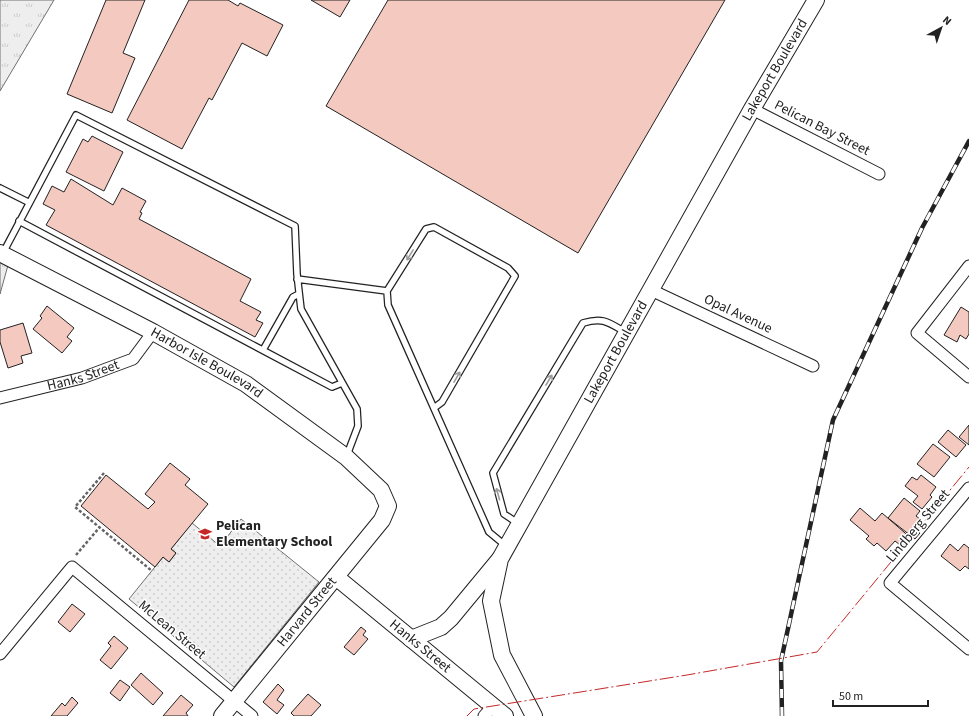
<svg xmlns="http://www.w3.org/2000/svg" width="969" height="716" viewBox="0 0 969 716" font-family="'Source Sans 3',sans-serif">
	<defs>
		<pattern id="grass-tufts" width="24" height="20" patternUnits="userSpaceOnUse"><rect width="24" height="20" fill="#eee"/><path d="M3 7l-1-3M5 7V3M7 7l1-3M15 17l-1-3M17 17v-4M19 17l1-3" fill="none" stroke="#ccc"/></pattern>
		<pattern id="park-dots" width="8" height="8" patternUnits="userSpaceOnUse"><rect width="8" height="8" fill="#eee"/><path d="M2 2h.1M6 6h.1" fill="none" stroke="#ccc" stroke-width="1.8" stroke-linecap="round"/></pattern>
	</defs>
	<rect width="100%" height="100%" fill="#fff"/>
	<path fill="url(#grass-tufts)" stroke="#6f6f6f" d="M0 0H54L0 91Z
		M0 253 10 258 0 294Z"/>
	<path fill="url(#park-dots)" stroke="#6f6f6f" d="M241 519 319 582 234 687 129 599 163 557 169 562 176 553 171 549 192 523 220 546Z"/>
	<path fill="#f3c9c0" stroke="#222" d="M106 0H145L123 53 135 58 112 113 67 94Z
		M189 0H228L238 6 240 3 283 25 267 56 242 43 212 100 209 98 182 149 127 120Z
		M311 0H350L340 17Z
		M388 0H725L578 253 326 106Z
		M92 136 123 152 104 191 66 172 83 139 88 142Z
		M71 179 113 205 122 188 146 201 140 212 142 213 139 219 251 279 240 301 261 312 256 320 263 323 255 337 46 225 55 210 43 204 52 186 64 192Z
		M47 306 74 328 67 337 72 341 62 353 33 329 42 318 40 316Z
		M961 307 969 312V334L966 339 960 335 957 342 944 335Z
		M23 323 32 353 21 356 23 363 8 368 0 342V330Z
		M969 425V445L959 437Z
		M948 430 966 445 956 457 938 442Z
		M933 444 950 457 934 477 917 464Z
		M170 463 190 479 185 485 208 504 171 549 176 553 169 562 163 557 155 567 81 506 106 475 148 509 155 502 145 494Z
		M921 475 936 487 930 495 932 497 922 509 913 502 918 496 905 486 912 477 917 480Z
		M904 498 920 511 916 516 921 520 914 528 920 533 915 539 888 518Z
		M860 508 875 521 882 513 912 539 904 548 895 541 886 551 877 543 874 546 866 539 869 536 850 520Z
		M950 544 958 551 964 544 969 548V569L965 566 960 571 941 556Z
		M72 604 85 614 70 632 58 622Z
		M361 627 366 631 363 635 368 639 354 655 344 647Z
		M114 636 128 648 111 669 100 660 111 646 108 643Z
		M141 673 163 693 153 705 131 685Z
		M120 680 130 687 120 701 110 693Z
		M278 684 284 690 277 700 284 705 277 714 263 702Z
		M308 694 321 705 311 716H294L291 713Z
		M181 695 193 705 186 713 188 716H163Z
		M72 697 78 703 67 716H51L62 703 65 706Z"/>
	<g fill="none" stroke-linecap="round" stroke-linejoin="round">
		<g stroke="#222" stroke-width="8">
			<path id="lane" d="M0 188 28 202
				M19 221 332 387 342 383
				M3 253 76 115 295 226 297 274 301 309 357 409 358 426 347 455
				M297 279 387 291
				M263 350 293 297 299 294
				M434 408 442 402 515 276 508 268 434 227 426 229 387 291 388 305 489 532 506 546
				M519 524 504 514 493 473 583 323C603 317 608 322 625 332"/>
		</g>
		<g stroke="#222" stroke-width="13">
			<g id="street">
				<path d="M752 109 879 174"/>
				<path d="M969 266 917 333 969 377"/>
				<path d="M651 290 813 366"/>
				<path id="s1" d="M0 398 82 378 133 359 153 332"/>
				<path d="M969 488 890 583 969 649"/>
				<path d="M0 654 72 567 252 716"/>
				<path d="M484 716 493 706"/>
			</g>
		</g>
		<g stroke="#222" stroke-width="18">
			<g id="secondary">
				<path id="s2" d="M0 253 153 332 246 384 346 457 381 490 388 506 382 520 222 716"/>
				<path id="s3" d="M336 577 505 716"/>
				<path d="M411 639 441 627 451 618 499 560"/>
				<path id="s4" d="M534 716 502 655 491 601 500 559 752 109 816 0"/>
			</g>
		</g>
		<path stroke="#646464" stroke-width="2.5" stroke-dasharray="3 2" stroke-linecap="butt" d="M104 473 75 507 152 571
			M76 555 99 528"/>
		<use href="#lane" stroke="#fff" stroke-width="5.5"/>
		<use href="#street" stroke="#fff" stroke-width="11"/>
		<use href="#secondary" stroke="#fff" stroke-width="16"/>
		<g stroke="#222" stroke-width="4.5">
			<path id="rail" d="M782 716 781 661 833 420 922 228 969 141"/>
		</g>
		<use href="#rail" stroke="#fff" stroke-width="3" stroke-dasharray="9" stroke-linecap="butt"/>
		<path stroke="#c62828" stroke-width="1" stroke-dasharray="14 3 2 3" stroke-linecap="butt" d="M467 716 474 709 687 675 817 652 969 467"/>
	</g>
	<defs><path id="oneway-shaft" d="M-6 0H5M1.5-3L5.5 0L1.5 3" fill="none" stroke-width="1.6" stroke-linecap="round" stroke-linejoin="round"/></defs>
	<g stroke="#9c9c9c">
		<use href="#oneway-shaft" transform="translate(410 255) rotate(122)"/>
		<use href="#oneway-shaft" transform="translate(457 377) rotate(-60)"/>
		<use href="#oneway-shaft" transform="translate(549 380) rotate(-59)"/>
		<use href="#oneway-shaft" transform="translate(498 494) rotate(-105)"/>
	</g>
	<defs>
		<g id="school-bare" transform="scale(1.08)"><path d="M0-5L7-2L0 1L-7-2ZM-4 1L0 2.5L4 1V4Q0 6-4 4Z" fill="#c62828" stroke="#fff" stroke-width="2.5" paint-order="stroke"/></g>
	</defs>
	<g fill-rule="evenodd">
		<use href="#school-bare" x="205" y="534"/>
	</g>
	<g text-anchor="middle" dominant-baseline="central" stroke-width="3" stroke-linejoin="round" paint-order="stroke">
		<g font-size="14" fill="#222" stroke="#fff">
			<text stroke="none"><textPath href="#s4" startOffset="728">Lakeport Boulevard</textPath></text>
			<text transform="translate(822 128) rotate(27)">Pelican Bay Street</text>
			<text transform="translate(738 314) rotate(25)">Opal Avenue</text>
			<text stroke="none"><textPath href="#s4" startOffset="404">Lakeport Boulevard</textPath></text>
			<text stroke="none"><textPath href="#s2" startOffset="234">Harbor Isle Boulevard</textPath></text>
			<text stroke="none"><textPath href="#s1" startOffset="86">Hanks Street</textPath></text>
			<text transform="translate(918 526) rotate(-50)">Lindberg Street</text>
			<text transform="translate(307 612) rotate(-51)">Harvard Street</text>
			<text transform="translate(172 630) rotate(40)">McLean Street</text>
			<text stroke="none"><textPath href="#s3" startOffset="109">Hanks Street</textPath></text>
		</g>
		<g font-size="14" font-weight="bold" fill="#222" stroke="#fff" text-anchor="start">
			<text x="216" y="526">Pelican<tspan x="216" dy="16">Elementary School</tspan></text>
		</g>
	</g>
	<g transform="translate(941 28) rotate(40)" stroke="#ffffff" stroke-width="3" paint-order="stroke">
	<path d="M0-3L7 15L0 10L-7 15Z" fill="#222222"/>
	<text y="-6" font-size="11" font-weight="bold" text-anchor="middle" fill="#222222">N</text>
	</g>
	<path d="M833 700v6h95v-6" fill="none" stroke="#222222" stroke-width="2"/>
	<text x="839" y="700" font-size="12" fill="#222222" stroke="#ffffff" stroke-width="3" paint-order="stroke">50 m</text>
</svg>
